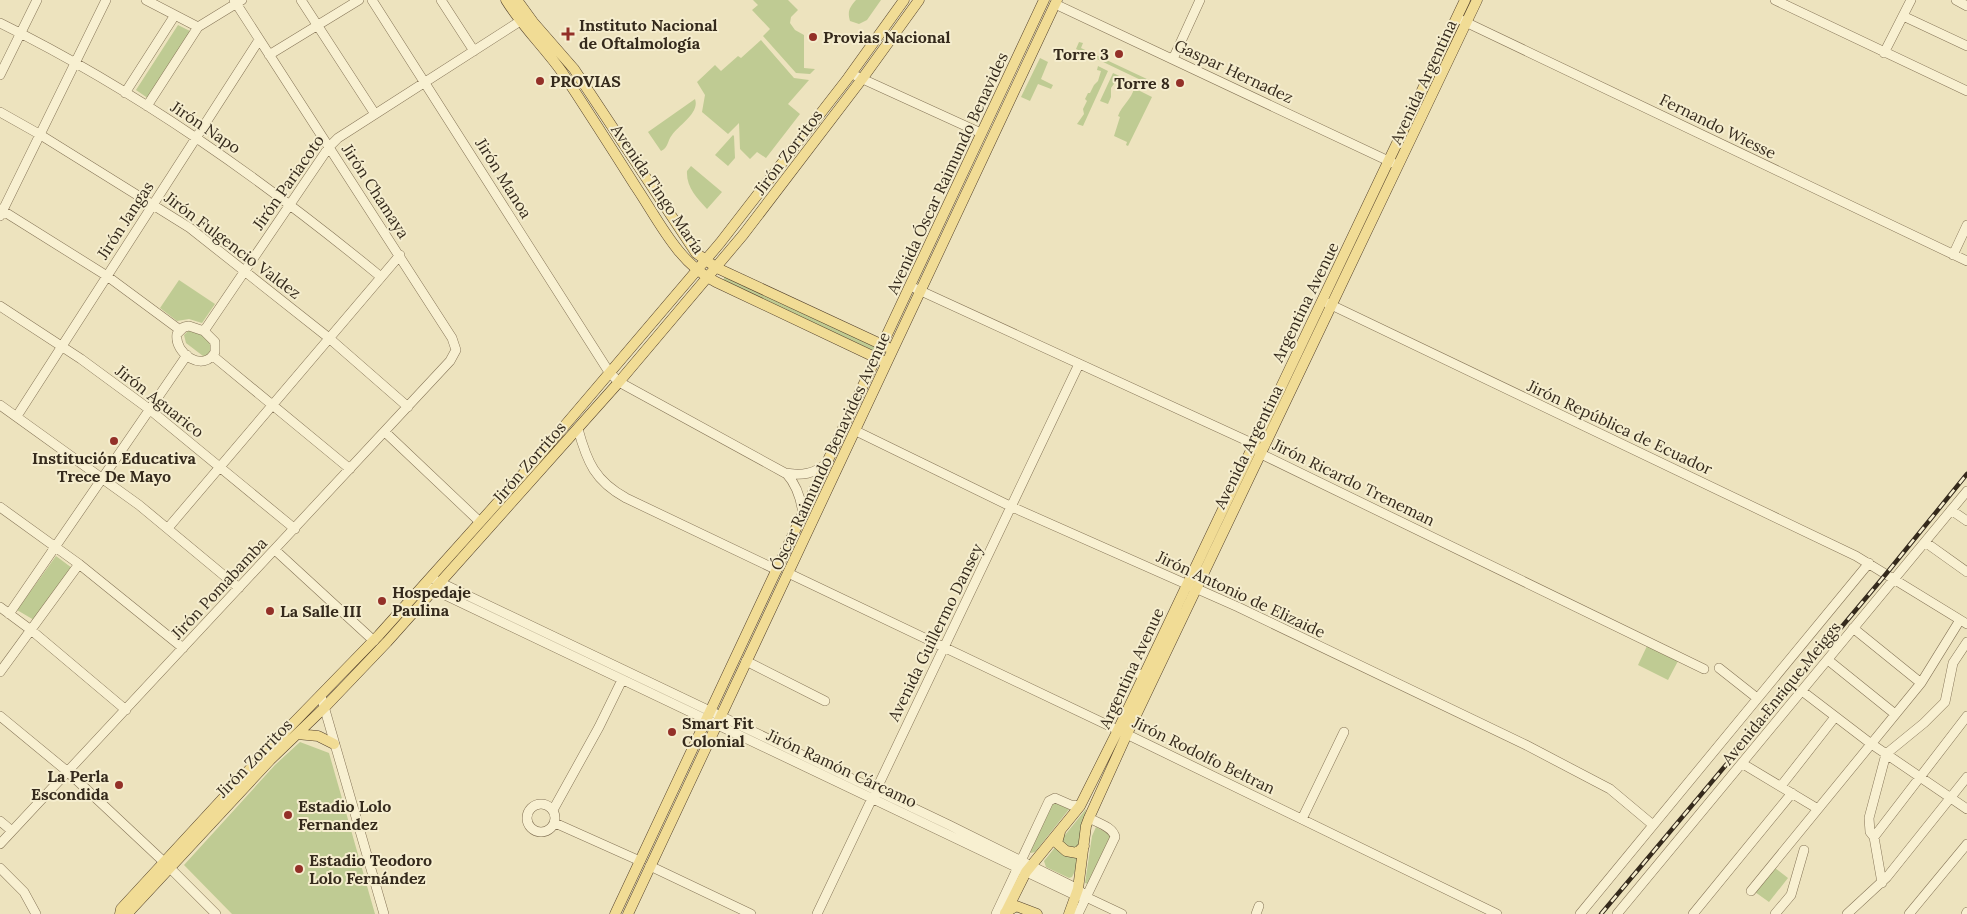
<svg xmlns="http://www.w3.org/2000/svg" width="1967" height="914" viewBox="0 0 1967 914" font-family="Lora,serif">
	<rect width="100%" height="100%" fill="#ede3be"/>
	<path fill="#bfcb93" d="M753 0H788L798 10 791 17 790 23 795 30 804 35V68L815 69 810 74 796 73 763 36 770 29 752 10 758 5Z
		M856 0H881L867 20 859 24 850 21C847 11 850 7 856 0Z
		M178 25 192 32 149 99 136 90Z
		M761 40 794 78 809 80 788 104 800 114 766 158 757 152 750 159 740 149 739 123 728 134 702 112 705 95 697 82 715 65 721 71 738 56 741 58Z
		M1079 42 1083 43 1081 48 1149 80 1147 83 1076 49Z
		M1040 58 1048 62 1041 79 1053 85 1051 89 1038 84 1030 101 1021 97Z
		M1098 66 1108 71 1083 126 1077 124 1084 114 1083 109 1087 101 1085 99 1088 93H1090L1094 85 1098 81 1101 71 1097 70Z
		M1113 73 1134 83 1132 87 1116 81 1111 88V97L1108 104 1100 101Z
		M1134 88 1152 97 1128 146 1126 145 1127 142 1114 136 1120 117 1118 116C1122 105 1132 99 1134 88Z
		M695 99C700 113 679 125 672 135 667 141 669 147 661 151L648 132Z
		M733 135 734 136 735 158 728 166 715 155Z
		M691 166 722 192 707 209C697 198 686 187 687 171Z
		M725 276 876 347 874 351 723 281Z
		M179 280 215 304 202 323 189 319 177 321 160 308Z
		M189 330C200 331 211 340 212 351L207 355 203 356 186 343 184 335Z
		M56 556 72 568 34 620 17 610Z
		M1647 646 1678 661 1668 680 1638 665Z
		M300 742 329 753 375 914H232L184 865 275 765Z
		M1053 800 1070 808 1035 852 1031 853 1030 851Z
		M1086 809 1076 869 1072 877 1069 878 1046 867 1044 861Z
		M1096 827 1111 835 1090 885 1085 883 1092 836Z
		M1775 868 1788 878 1769 902 1755 892Z"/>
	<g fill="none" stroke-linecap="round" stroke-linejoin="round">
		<g stroke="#857457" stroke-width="10">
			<path id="minor" d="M146 0 198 27
				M301 0 375 114
				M372 0 609 372 619 382 785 473C802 476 814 474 827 463
				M441 0 474 51
				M1775 0 1967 91
				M1956 0 1967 6
				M1055 4 1395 164
				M1903 16 1967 46
				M1457 18 1967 261
				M0 23C138 91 263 180 381 277
				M1884 53 1911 0
				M269 55 359 0
				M1173 59 1200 0
				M0 75 37 0
				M856 76 981 133
				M125 93 175 15
				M147 106 198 27 242 0
				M0 112 39 134 190 228 329 338 408 407
				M0 209 107 276 180 330
				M0 216 106 0
				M1953 255 1967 225
				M910 286 1254 444 1261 454 1704 669
				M1325 302 1856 556 1967 624
				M0 306 81 359 149 409 295 529
				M189 326 204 331 215 342V352C204 373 174 354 177 334L184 327Z
				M204 331 329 147 338 138 525 18
				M213 356 350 469
				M0 405 139 505 239 588
				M17 416 259 40
				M578 429C587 462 595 481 626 498L777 570
				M856 431 1012 507 1238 607 1526 745 1610 789 1653 825
				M385 432 480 522
				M786 473C797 485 801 498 803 514
				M0 507 79 564 183 648
				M1951 510 1967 521
				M168 528 400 255
				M1925 542 1967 572
				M275 550 374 641
				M788 573 1118 730 1497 914
				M435 580 949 825 1078 889 1086 897 1122 914
				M424 585 1077 896H1081
				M0 607 31 630 126 710
				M9 614 187 355
				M1853 628 1921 683
				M1828 660 1895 714
				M746 661 825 701
				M1719 668 1757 698
				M1132 671 1144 676
				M0 672 79 564
				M1802 691 1870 743 1967 809
				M321 696 384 914
				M0 716 68 772 164 862 216 914
				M1743 764 1818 809
				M1781 786 1835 717
				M527 818a14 14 0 1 1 28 0a14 14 0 1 1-28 0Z
				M553 810 599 727 622 680
				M1302 819 1344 732
				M0 821 12 831
				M555 823 640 861
				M1874 837 1967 716
				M0 844 450 361 456 350 452 338 234 0
				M650 866 751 914
				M0 868 24 892 36 914
				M1882 883 1874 837 1870 832 1869 818 1886 754 1924 723 1945 702 1953 663 1967 642
				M1751 891 1921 683 1960 620
				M817 914 1079 364
				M996 914 1049 801 1055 798 1071 805 1080 806
				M1078 914 1115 837C1113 827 1098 823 1089 818
				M1256 914 1259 906
				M1580 914 1869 563
				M1617 914 1967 491
				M1693 914 1792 793
				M1775 914 1791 895 1804 850
				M1847 914 1887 877 1967 777
				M1909 914 1967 844
				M1966 914 1967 912"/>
		</g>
		<g stroke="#53412c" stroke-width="11">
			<path id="major" d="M506 0C522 26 544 47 562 72 587 110 612 149 636 187 659 221 678 263 716 282L883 361
				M517 0 533 22 574 69 696 253 717 268 887 347
				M297 734 318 736 334 744
				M1060 832 1057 843 1066 851 1077 853 1084 846
				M1005 913 1016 906 1037 914
				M120 914 121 909 273 744 379 635 532 464 720 243 848 78 904 0
				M127 914 270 760 324 708 387 642 619 382 743 235 862 79 919 0
				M615 914 1044 0
				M628 914C770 609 915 305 1057 0
				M1005 914 1026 872 1080 806 1118 730 1465 0
				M1069 914 1078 889 1086 826 1089 818 1127 734 1477 0"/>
		</g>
		<use href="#minor" stroke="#f8f0d1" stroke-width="9"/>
		<use href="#major" stroke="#f1dc95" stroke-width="10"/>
		<g stroke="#352a1c" stroke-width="4.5">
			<path id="rail" d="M1601 914 1886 574 1967 474"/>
		</g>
		<use href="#rail" stroke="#f5edce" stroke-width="2.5" stroke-dasharray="8" stroke-linecap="butt"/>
	</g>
	<g fill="#933028" stroke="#f5edce" stroke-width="2">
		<path d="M565.5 26.5h5v5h5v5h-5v5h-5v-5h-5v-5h5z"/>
		<circle cx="813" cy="37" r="5"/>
		<circle cx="1119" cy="54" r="5"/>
		<circle cx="540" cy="81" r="5"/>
		<circle cx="1180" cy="83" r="5"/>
		<circle cx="114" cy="441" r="5"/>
		<circle cx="382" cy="601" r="5"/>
		<circle cx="270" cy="611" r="5"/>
		<circle cx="672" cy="732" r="5"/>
		<circle cx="119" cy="785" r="5"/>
		<circle cx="288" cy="815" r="5"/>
		<circle cx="299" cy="869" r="5"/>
	</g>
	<g text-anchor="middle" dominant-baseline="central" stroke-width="4" stroke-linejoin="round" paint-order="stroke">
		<g font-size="16" font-weight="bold" fill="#352a1c" stroke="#f5edce" text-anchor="start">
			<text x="579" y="25">Instituto Nacional<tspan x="579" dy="18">de Oftalmología</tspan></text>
			<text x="823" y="37">Provias Nacional</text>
			<text x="1109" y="54" text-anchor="end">Torre 3</text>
			<text x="550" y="81">PROVIAS</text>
			<text x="1170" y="83" text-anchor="end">Torre 8</text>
			<text x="114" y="458" text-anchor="middle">Institución Educativa<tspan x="114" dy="18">Trece De Mayo</tspan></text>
			<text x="392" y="592">Hospedaje<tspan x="392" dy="18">Paulina</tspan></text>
			<text x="280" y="611">La Salle III</text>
			<text x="682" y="723">Smart Fit<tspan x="682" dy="18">Colonial</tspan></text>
			<text x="109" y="776" text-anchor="end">La Perla<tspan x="109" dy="18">Escondida</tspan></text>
			<text x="298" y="806">Estadio Lolo<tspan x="298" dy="18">Fernandez</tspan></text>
			<text x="309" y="860">Estadio Teodoro<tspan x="309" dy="18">Lolo Fernández</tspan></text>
		</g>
		<g font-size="16" fill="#352a1c" stroke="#f5edce">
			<text transform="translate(1234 71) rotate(25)">Gaspar Hernadez</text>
			<text transform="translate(1423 82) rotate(-65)">Avenida Argentina</text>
			<text transform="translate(1718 126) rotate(26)">Fernando Wiesse</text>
			<text transform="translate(206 127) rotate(34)">Jirón Napo</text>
			<text transform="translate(788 152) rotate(-53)">Jirón Zorritos</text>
			<text transform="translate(947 173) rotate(-65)">Avenida Óscar Raimundo Benavides</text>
			<text transform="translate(504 178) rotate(58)">Jirón Manoa</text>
			<text transform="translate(288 182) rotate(-55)">Jirón Pariacoto</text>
			<text transform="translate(658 189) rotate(56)">Avenida Tingo María</text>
			<text transform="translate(376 191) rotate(57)">Jirón Chamaya</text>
			<text transform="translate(125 220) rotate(-57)">Jirón Jangas</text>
			<text transform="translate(233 245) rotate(37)">Jirón Fulgencio Valdez</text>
			<text transform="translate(1305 302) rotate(-64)">Argentina Avenue</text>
			<text transform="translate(160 401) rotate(38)">Jirón Aguarico</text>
			<text transform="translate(1620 427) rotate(25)">Jirón República de Ecuador</text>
			<text transform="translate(1248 447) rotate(-64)">Avenida Argentina</text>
			<text transform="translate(830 451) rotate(-65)">Óscar Raimundo Benavides Avenue</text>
			<text transform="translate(529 462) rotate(-49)">Jirón Zorritos</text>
			<text transform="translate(1354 482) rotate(26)">Jirón Ricardo Treneman</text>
			<text transform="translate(219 588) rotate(-47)">Jirón Pomabamba</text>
			<text transform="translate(1241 594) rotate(25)">Jirón Antonio de Elizaide</text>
			<text transform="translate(935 632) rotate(-64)">Avenida Guillermo Dansey</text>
			<text transform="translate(1131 668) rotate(-65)">Argentina Avenue</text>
			<text transform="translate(1781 693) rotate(-51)">Avenida Enrique Meiggs</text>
			<text transform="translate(1204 755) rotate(26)">Jirón Rodolfo Beltran</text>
			<text transform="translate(254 758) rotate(-46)">Jirón Zorritos</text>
			<text transform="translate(842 768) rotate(25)">Jirón Ramón Cárcamo</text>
		</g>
	</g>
</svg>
